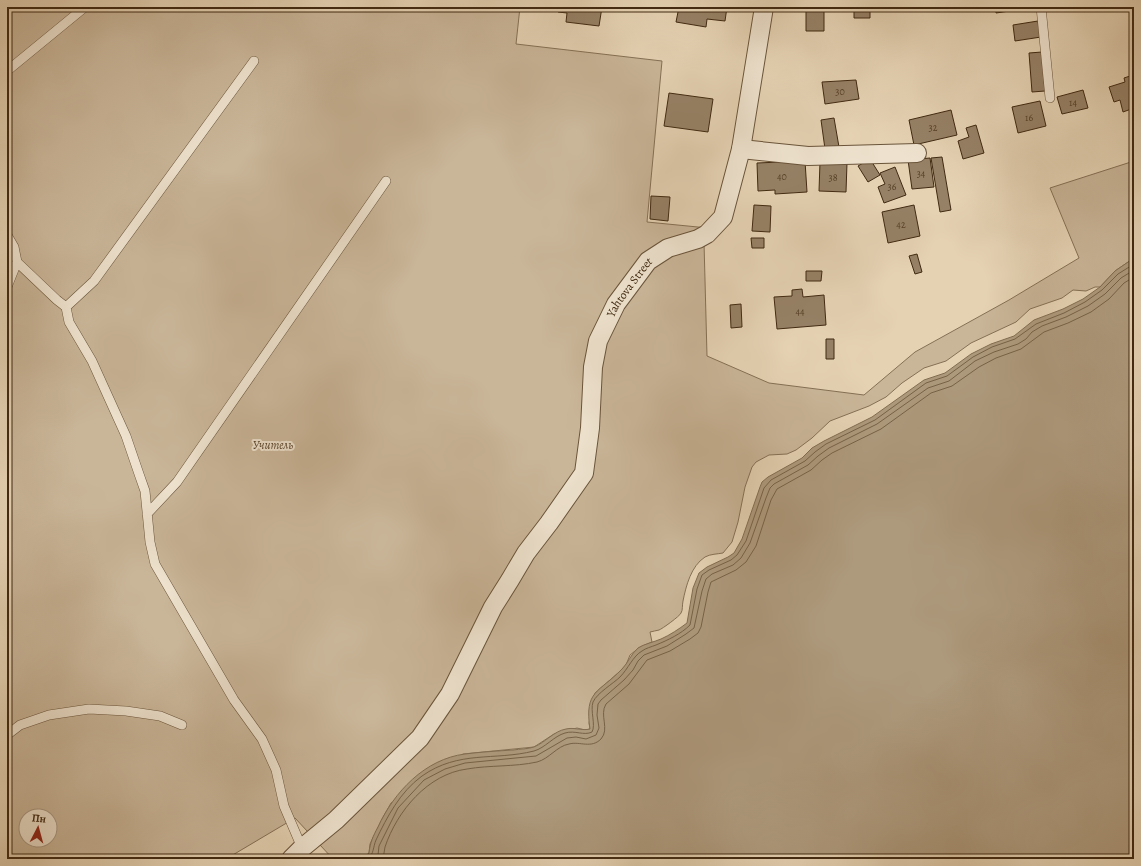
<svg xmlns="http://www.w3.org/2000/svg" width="1141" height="866" viewBox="0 0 1141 866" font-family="Alegreya,serif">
	<rect width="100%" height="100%" fill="#e5d2b3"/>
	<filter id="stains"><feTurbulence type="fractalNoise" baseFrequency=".005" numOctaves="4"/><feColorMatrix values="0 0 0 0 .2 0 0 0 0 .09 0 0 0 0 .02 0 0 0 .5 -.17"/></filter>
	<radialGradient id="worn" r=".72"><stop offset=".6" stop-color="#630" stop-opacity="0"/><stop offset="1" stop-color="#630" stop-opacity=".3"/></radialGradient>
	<path fill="#c9b598" stroke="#857055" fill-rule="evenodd" d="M7 7H520L516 44 662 61 647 222 708 228 645 257 603 341 651 264 704 242 707 356 769 383 864 395 915 352 1009 300 1079 258 1050 188 1134 161V212L1133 216 1134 222V258L1115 271 1100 287H1095L1086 291 1073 290 1062 298 1030 309 1016 322 971 343 946 361 924 368 902 383 886 397 869 406 830 421 812 438 796 450 787 454 769 455 756 462 752 467 745 487 738 522 732 542 723 553C718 554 710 554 705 557 691 566 686 586 683 601 682 605 683 610 681 613 680 616 662 629 659 630 656 631 653 631 650 632L652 642 640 647 630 655 626 665 618 673 595 693 589 723 590 729 585 730 577 728 554 734 534 747 463 754 391 803 382 819 370 844 369 853 362 859H333L295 818 226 859H7ZM26 816H50V840H26Z"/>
	<path fill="#ad997c" stroke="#826d52" d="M1134 258V859H362L369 853C370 843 373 836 378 827 394 792 425 759 465 754 481 752 497 751 513 750 520 749 528 749 534 747 546 742 554 731 566 729 574 727 582 731 590 729 584 690 599 693 622 669 628 663 631 654 638 648 644 644 654 642 661 639 670 635 679 629 687 623L693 588 699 573 707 567 728 557 734 553 742 539 760 487 762 482 768 477 802 458 812 448 824 441 872 417 924 380 945 373 971 354 991 344 1014 336 1034 320 1063 309 1083 299 1100 287 1115 271Z"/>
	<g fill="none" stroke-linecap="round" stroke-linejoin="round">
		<path stroke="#776247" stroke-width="1" d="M368 859C374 854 373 847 376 840 387 817 400 792 422 776 459 750 494 761 534 751 545 748 554 736 565 733 575 730 584 736 592 732 596 725 590 711 593 702 597 693 614 683 620 677 628 669 633 656 642 651 646 648 651 647 656 645 668 640 681 634 690 625L697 589 702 575 709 570 731 560 737 555 746 541 764 488 771 480 805 461 815 452 826 444 875 420 926 383 947 376 973 357 992 347 1015 339 1036 324 1064 313 1085 302 1102 290 1118 274 1134 264
			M376 859 378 855 379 846 398 808 424 780 445 769 465 763 536 756 567 738 576 737 586 739 596 735 599 728 597 715 598 704 601 700 624 680 633 670 638 661 644 655 667 646 686 634 694 628 702 591 706 579 712 574 733 565 741 558 750 543 766 498 770 488 774 484 808 465 818 456 829 448 877 424 928 388 949 381 975 361 994 352 1018 344 1026 339 1032 332 1042 326 1066 317 1088 306 1105 294 1121 278 1134 270
			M383 859C384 855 384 851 385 847 397 811 428 774 467 769 490 765 514 767 537 762 549 759 557 746 569 744 580 741 591 749 601 739 610 729 599 715 606 704L629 684 647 660 670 651 690 639 698 633 701 627 708 592 711 582 736 570 746 562 756 546 771 500 777 489 811 470 822 460 832 453 881 429 931 393 952 386 979 367 996 358 1021 349 1044 332 1068 323 1091 312 1109 299 1124 283 1134 277"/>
	</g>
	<path fill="#968166" stroke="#412a12" d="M558 7H602L599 26 566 22 567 13 558 12Z
		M679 7H727L725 21 707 19 706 27 676 22Z
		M854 7H883V9H870V18H854Z
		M996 7H1036L996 13Z
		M806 8H824V31H806Z
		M1038 21 1041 37 1015 41 1013 25Z
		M1042 52 1045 91 1032 92 1029 53Z
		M1130 76 1134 88 1131 89 1134 99V108L1123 112 1120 100 1114 102 1109 87 1125 82 1124 78Z
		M856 80 859 99 825 104 822 82Z
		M1083 90 1088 108 1062 114 1057 97Z
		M669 93 713 99 708 132 664 126Z
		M1040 101 1046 126 1018 133 1012 107Z
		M951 110 957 135 914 145 909 120Z
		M834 118 839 147 825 149 821 120Z
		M976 125 984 153 963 159 958 141 969 137 966 128Z
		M942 157 951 210 940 212 931 158Z
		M930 158 934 187 912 189 908 160Z
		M870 159 880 175 868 182 858 166Z
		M805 161 807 192 775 194V190L758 191 757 163Z
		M820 162 847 163 846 192 819 191Z
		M895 167 906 195 884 203 878 187 885 184 880 173Z
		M651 196 670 197 668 221 650 219Z
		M754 205 771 206 770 232 752 231Z
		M914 205 920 236 888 243 882 212Z
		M751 238H764V248H752Z
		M917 254 922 272 915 274 909 256Z
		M806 271H822L821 281H806Z
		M802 289 803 297 824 295 826 325 777 329 774 297 792 296V290Z
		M741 304 742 327 731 328 730 305Z
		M826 339H834V359H826Z"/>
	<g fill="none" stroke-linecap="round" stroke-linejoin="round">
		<g stroke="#6a543a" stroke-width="10">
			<path id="service" d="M1041 7 1050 98
				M7 71 85 7
				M7 235 14 247 17 262 57 300 66 307 69 322 92 361 126 436 139 474 145 491 150 542 155 564 234 700 262 739 276 770 284 806 302 848
				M7 287 17 262
				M66 307 94 281 254 61
				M147 514 177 482 386 181
				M7 735 20 725 49 715 89 709 126 711 160 716 182 725"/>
		</g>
		<g stroke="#6a543a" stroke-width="20">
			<g id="minor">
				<path d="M741 149 808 156 917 153"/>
				<path id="s1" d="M291 859 302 848 336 820 420 738 450 694 493 607 510 580 526 553 549 523 584 473 590 428 593 367 598 341 616 304 648 261 668 248 698 239 707 234 723 217 741 149 764 7"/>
			</g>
		</g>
		<use href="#service" stroke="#eee2ce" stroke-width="9"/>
		<use href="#minor" stroke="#eee2ce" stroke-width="18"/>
	</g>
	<g text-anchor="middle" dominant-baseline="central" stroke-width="4" stroke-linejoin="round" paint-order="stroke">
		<g font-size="10" fill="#564027">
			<text x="840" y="91">30</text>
			<text x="1073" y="102">14</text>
			<text x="1029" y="117">16</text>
			<text x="933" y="127">32</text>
			<text x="921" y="173">34</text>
			<text x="782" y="176">40</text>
			<text x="833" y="177">38</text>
			<text x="892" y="186">36</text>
			<text x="901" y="224">42</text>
			<text x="800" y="311">44</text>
		</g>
		<g font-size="12" fill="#412a12" stroke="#eee2ce">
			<text stroke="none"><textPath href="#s1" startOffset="685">Yahtova Street</textPath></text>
		</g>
		<g font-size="12" font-style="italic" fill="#5c462d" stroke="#eee2ce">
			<text x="273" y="445">Учитель</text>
		</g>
	</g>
	<rect width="1141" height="866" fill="none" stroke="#e5d2b3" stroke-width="24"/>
	<rect x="8" y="8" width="1125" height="850" fill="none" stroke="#412a12" stroke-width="2"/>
	<rect x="12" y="12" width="1117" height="842" fill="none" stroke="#412a12"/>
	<g transform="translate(38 828) rotate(6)"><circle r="19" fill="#eee2ce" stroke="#a99883"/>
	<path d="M0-3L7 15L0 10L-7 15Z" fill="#8f2418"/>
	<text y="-6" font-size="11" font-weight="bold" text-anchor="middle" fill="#412a12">Пн</text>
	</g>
	<rect width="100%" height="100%" filter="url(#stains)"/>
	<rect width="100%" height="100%" fill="url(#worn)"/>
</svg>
